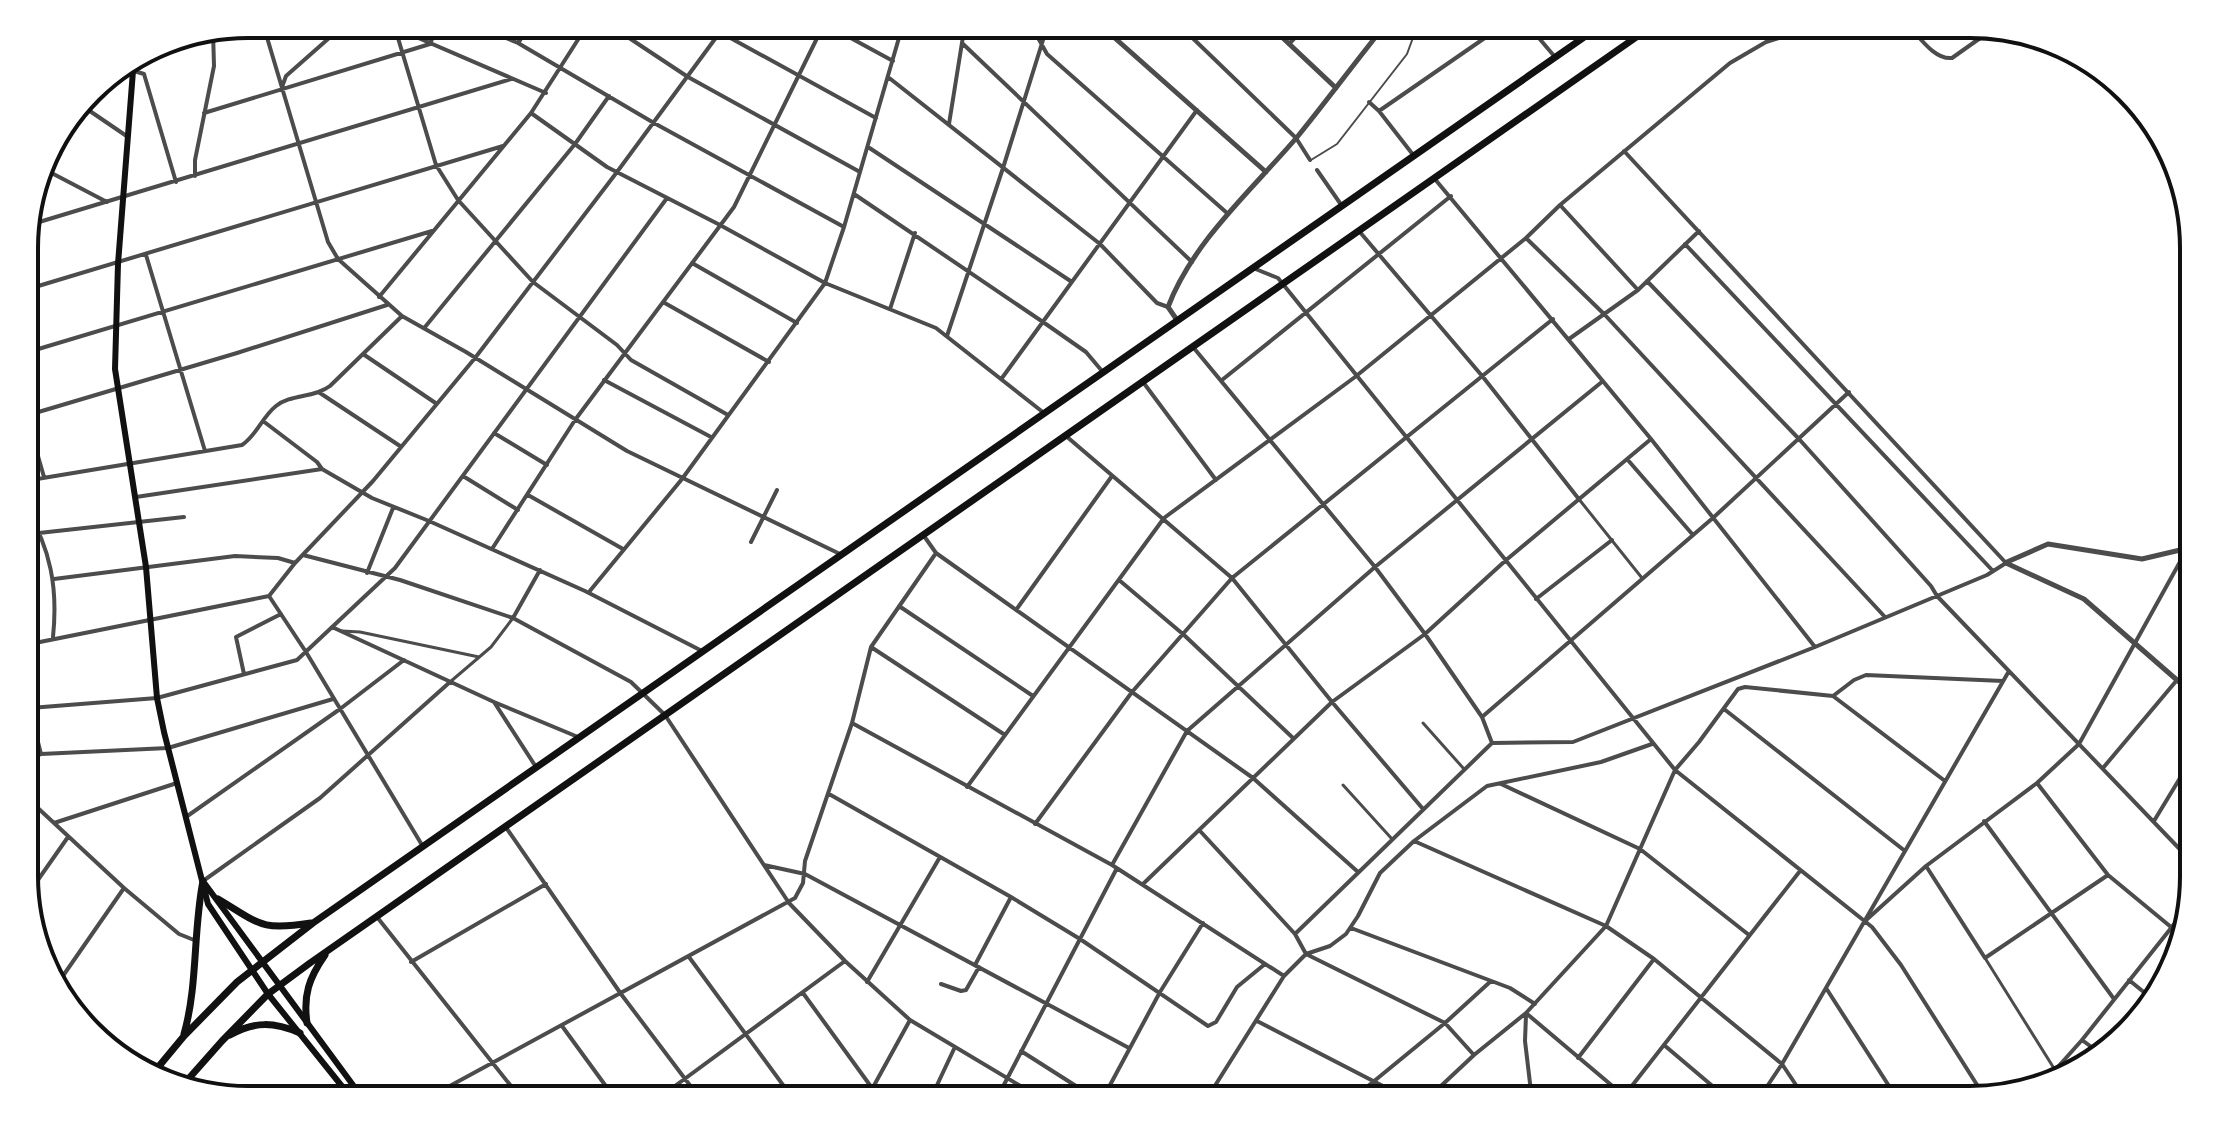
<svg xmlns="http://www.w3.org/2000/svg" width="2218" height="1124" viewBox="0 0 2218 1124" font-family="'DM Sans',sans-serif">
	<rect width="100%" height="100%" fill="#fff"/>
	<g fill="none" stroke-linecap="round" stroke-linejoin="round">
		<path stroke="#4c4c4c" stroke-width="2" d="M1311 160 1337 144 1407 54 1418 24"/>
		<path stroke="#4c4c4c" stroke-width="3" d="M1578 498 1642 578
			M342 631 360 632 479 657
			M450 682 491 647 513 618
			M1423 723 1464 769
			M1343 785 1392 839
			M2171 927 2180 935
			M1985 958 2055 1070"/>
		<path stroke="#4c4c4c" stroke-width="4" d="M263 24 328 242 338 259 402 316 466 352 627 451 840 554
			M386 24 546 93
			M472 24 518 43 654 123 844 227
			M608 24 688 77 860 172
			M705 24 876 118
			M825 24 893 61
			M1022 24 1037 36 1047 54 1227 213
			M1178 24 1296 138 1310 160
			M1372 24 1380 32
			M1527 24 1555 57
			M1907 24C1919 36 1934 60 1952 58L1993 29
			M395 28 436 165 458 200 533 282 617 345 631 360 728 415
			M265 34 293 24
			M518 43 531 24
			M962 43 1192 262
			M1289 44 1308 24
			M134 71 144 74 176 182
			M888 77 1100 244 1157 303 1168 307
			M282 87 286 76 345 24
			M1369 102 1379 111 1414 156
			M81 105 128 137
			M1379 111 1505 24
			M204 113 430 44 438 24
			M531 113 607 167 720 225 825 283 936 328 1044 413
			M949 124 965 24
			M868 147 1072 282
			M42 168 107 202
			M1317 170 1342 206
			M195 176V160L214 66 213 31
			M1434 178 1651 439 1815 647
			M854 194 1043 322 1086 352 1102 371
			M1560 205 1638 290
			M26 226 511 79
			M1359 231 1483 377 1578 498
			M1526 238 1605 315 1885 617
			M1685 244 1993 571
			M146 255 205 451
			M692 263 797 323
			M1253 268 1278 278 1675 770 1872 927 1901 965 1986 1099
			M1647 281 1799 439 1931 586 1937 596 2194 864
			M25 290 503 146
			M379 297 531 113 588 24
			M663 302 769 362
			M890 309 915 233
			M425 327 575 144 609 96
			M947 336 1003 168 1048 24
			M1569 339 1638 290 1699 231
			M1193 347 1375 567 1425 634 1482 717 1492 743
			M25 353 432 231
			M363 354 437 404
			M1002 378 1197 110
			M604 380 711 437
			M1222 380 1451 196
			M1143 382 1216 480
			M320 393 400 446
			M25 411 44 477
			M25 416 237 353 387 305
			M263 421 317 462 322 469 372 498 429 521 585 591 702 651
			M494 433 547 465
			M1066 436 1232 578 1332 702 1423 809
			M1627 459 1693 535
			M463 476 518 510
			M25 481 242 445C257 435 262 417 276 406 291 394 314 398 330 386L402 316
			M528 495 623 549
			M136 497 322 469
			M25 507C51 548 58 589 53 637
			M39 533 184 517
			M924 536 936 553 1253 778 1358 872
			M751 542 777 490
			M492 549 575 420 734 207 824 24
			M303 555 400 580 513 618 631 682 665 715 789 903 845 961 910 1020 1044 1100
			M367 573 393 508
			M54 579 235 556 278 558 295 563
			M1119 580 1184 635 1293 738
			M589 592 682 479 825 283 844 227 903 24
			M269 596 295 563 373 481 475 358 617 172 726 24
			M269 596 306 652 422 845
			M1536 599 1612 540
			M899 606 1033 696
			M1016 610 1112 476
			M2191 611 2193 613
			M513 618 540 570
			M332 627 494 702 578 737
			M25 645 269 596
			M871 647 1005 735
			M244 674 236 637 281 614
			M1738 689 1745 687 1833 696 1945 781
			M26 695 41 754
			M1833 696 1854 680 1866 675 2003 681
			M494 702 536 767
			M30 708 157 698 297 660 395 568 667 198
			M1724 709 1905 851
			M1482 717 1714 517 1849 392
			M852 723 1112 865 1284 976
			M41 754 168 748 333 699
			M2103 768 2177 680
			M26 770 40 754
			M2037 783 2108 875 2171 927
			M1501 784 1640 849 1749 935
			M967 787 1164 518 1355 377 1526 238 1560 205 1730 63 1766 42 1788 35 1807 24
			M829 794 1011 897 1080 939 1208 1026 1216 1022 1237 987 1265 964
			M26 797 124 888 179 934 194 940
			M186 817 340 709 404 660
			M1984 821 2114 999
			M2154 821 2194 755
			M54 823 177 783
			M1035 824 1132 692 1232 578 1553 319
			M505 826 621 994 701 1100
			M1201 832 1295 934 1306 954
			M1414 841 1606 926 1654 959 1782 1064 1806 1100
			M2179 848 2194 824
			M764 865 805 874 1129 1048
			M1112 865 1187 731 1375 567 1603 381
			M1926 866 1985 958 2108 875
			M203 881 320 798 450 682
			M1143 884 1332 702 1425 634 1505 561 1651 439
			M26 897 68 837
			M377 917 522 1100
			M1864 922 1926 866 2037 783 2079 744 2186 551
			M1351 928 1510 988 1535 1004
			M1295 934 1492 743 1573 742 1815 647 1987 575 2006 563 1624 151
			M1308 955 1445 1023 1473 1054
			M689 957 794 1100
			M411 962 546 884
			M975 965 1011 897
			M2129 980 2151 998
			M867 982 940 857
			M58 983 124 888
			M941 984 961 991 966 990 979 967
			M1826 988 1898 1100
			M803 993 872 1088
			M1526 1013 1629 1100
			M1526 1015 1525 1041 1532 1100
			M1257 1021 1410 1100
			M562 1026 616 1100
			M2082 1040 2101 1054
			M1664 1045 1729 1100
			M1021 1051 1098 1100
			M1578 1058 1654 959
			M2048 1078 2082 1040 2187 908
			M1211 1092 1229 1100
			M1624 1096 1800 871
			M424 1100 795 898 803 883 805 861 852 723 871 647 936 553
			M656 1100 845 961
			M859 1100 867 1092
			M866 1100 910 1020
			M930 1100 954 1049
			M996 1100 1117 868
			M1102 1100 1160 992 1203 923
			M1206 1100 1284 976 1306 954 1330 946 1346 934 1358 916 1380 873 1414 841 1487 786 1601 762 1652 744
			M1351 1100 1445 1023 1491 981
			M1426 1100 1474 1055 1526 1013 1606 926 1675 770 1699 742 1738 689
			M1758 1100 1782 1064 2009 671"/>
		<path stroke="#4c4c4c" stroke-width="5" d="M1099 24 1266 172
			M1268 24 1336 88
			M1177 320 1168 307C1193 241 1253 189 1298 136 1328 99 1356 61 1386 24
			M2007 562 2048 544 2142 559 2193 547
			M2006 563 2084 599 2193 694"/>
		<path stroke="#111" stroke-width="6" d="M134 58 118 264 115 369 146 567 157 698 164 732 208 904 268 994 353 1100
			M205 884 364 1100"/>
		<path stroke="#111" stroke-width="7" d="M218 899C260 924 260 931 311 923
			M307 1023C303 995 309 978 325 955
			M184 1034C198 985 193 931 203 881
			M230 1035C255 1021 274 1022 300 1033
			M150 1077 184 1036 237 982 313 923 1603 24
			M183 1085 222 1041 268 994 310 963 1655 24"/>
	</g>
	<path d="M0 0H2218V1124H0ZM248 38H1970A210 210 0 0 1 2180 248V876A210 210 0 0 1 1970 1086H248A210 210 0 0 1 38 876V248A210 210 0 0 1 248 38Z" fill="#fff" fill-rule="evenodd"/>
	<path fill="none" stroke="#111" stroke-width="4" d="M248 38H1970A210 210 0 0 1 2180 248V876A210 210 0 0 1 1970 1086H248A210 210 0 0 1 38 876V248A210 210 0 0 1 248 38Z"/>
</svg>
